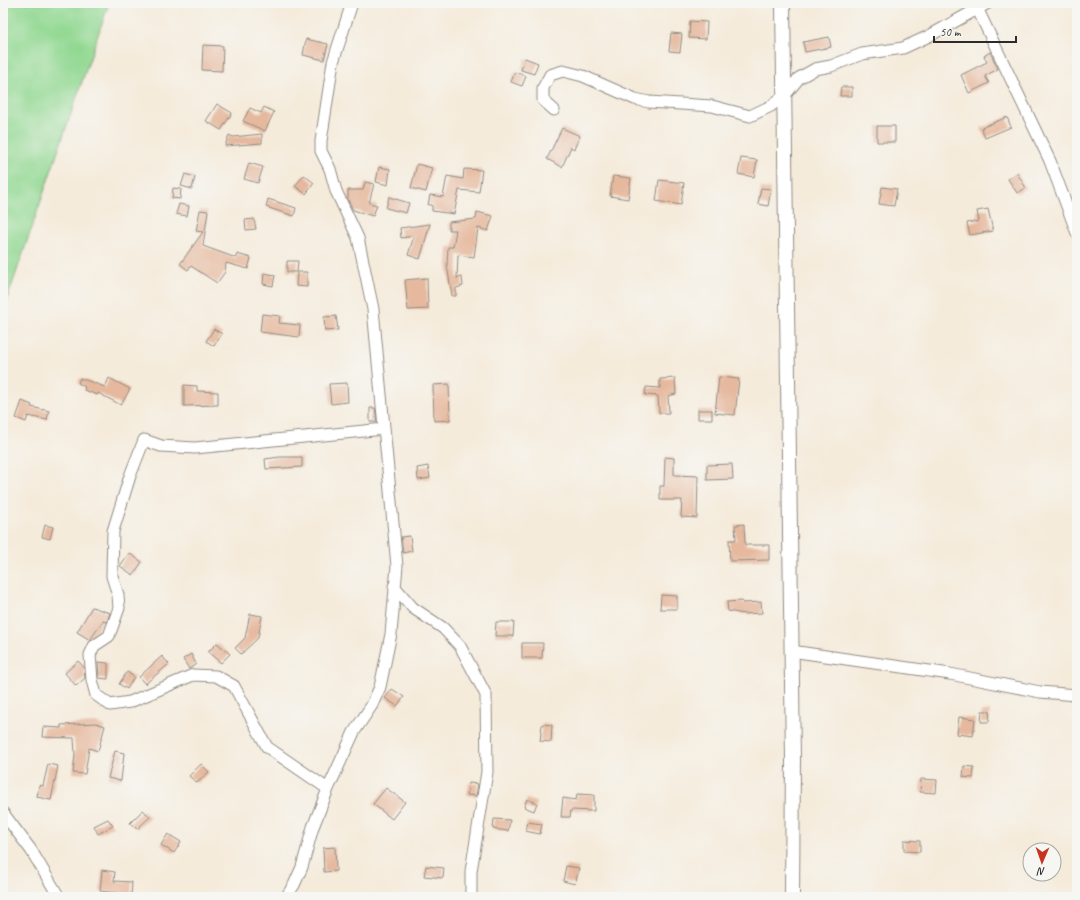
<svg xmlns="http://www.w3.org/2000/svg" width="1080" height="900" viewBox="0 0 1080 900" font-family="Caveat,sans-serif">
	<rect width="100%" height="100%" fill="#f6f6f2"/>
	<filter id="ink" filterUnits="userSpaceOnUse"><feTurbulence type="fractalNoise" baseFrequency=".025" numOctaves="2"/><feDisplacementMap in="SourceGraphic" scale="8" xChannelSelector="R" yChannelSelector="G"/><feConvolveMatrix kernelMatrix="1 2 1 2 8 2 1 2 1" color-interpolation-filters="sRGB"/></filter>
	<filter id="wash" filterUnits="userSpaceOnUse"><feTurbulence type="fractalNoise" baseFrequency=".012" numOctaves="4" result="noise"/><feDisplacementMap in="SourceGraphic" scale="16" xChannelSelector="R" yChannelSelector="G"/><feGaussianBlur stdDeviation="0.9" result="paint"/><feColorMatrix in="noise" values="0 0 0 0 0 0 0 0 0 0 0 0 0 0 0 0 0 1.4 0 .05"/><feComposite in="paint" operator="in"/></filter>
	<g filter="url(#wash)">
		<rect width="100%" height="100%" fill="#f5ebdb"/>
		<path fill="#92d892" stroke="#5e825e" d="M3 3H109L3 311Z"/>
		<g id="blocks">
			<path fill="#e6b99f" d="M690 21 707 22 706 39 689 38Z
				M671 33 682 34 680 52 669 51Z
				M829 37 831 47 805 52 803 42Z
				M306 39 328 44 324 60 303 55Z
				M203 45 223 46 222 71 202 70Z
				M990 52 998 69 985 76 989 83 969 93 961 75 987 62 984 56Z
				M525 58 538 63 534 74 521 70Z
				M515 72 526 76 522 86 511 82Z
				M841 87H852V96H840Z
				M217 104 232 113 221 130 206 121Z
				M264 107 274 112 265 131 243 121 250 108 261 113Z
				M1007 117 1011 127 985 138 981 128Z
				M877 126H895V142H877Z
				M562 128 580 136 574 149 571 147 562 167 547 159Z
				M262 134V143L225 146 229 135 233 137Z
				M741 158 757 160 754 177 738 174Z
				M249 163 263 167 258 183 244 179Z
				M417 164 432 168 426 192 411 188Z
				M379 167 390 169 388 185 376 182Z
				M464 169 482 170 479 192 459 190 454 214 432 211V205H428L430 195 443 197 447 176 463 179Z
				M1017 173 1026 188 1017 193 1008 179Z
				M185 174 195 177 192 189 181 186Z
				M304 175 314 183 306 194 295 186Z
				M613 176 631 178 628 199 610 196Z
				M659 180 684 183 681 205 656 201Z
				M365 182 374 184 369 203 377 205 373 216 353 210 348 200V190H363Z
				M882 187 897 189 894 206 879 204Z
				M173 188 181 189 180 199 172 198Z
				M761 188 771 189 768 206 758 204Z
				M389 197 409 203 406 213 386 208Z
				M268 199 296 208 294 216 266 207Z
				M179 204 189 206 187 216 176 214Z
				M988 209 993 231 970 235 967 223 979 221 977 211Z
				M200 210 208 211 203 246 236 258 237 254 251 258 248 269 226 263 225 272 217 283 191 266 188 270 180 264 203 232 196 231Z
				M477 212 493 216 488 231 478 228 474 257 458 255 457 278 462 277 463 286 456 288V296H452L447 265 448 247H453L456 230H449V222L476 219Z
				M254 219 256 229 246 230 245 220Z
				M430 224 420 259 408 255 414 236 401 238 400 228Z
				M287 261H298L297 272H287Z
				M297 272H307V287L296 286Z
				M264 273 275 275 273 286 263 284Z
				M427 278 428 309 408 310 405 280Z
				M262 314 280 316 279 323 300 325 299 337 260 332Z
				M336 316 338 330 325 331 324 317Z
				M214 329 222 334 214 346 206 341Z
				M719 377 739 379 735 415 715 413Z
				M80 378 105 387 109 378 130 389 121 405 98 393 97 395 84 390 85 387 78 383Z
				M675 378 676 394 668 396 669 413H659L658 396 645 395 646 387 660 388V379Z
				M347 383 348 402 331 404 329 384Z
				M449 384 450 420 434 421 433 385Z
				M184 385 197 386V391L218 392V405L184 406Z
				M22 401 32 405 31 407 49 411 47 420 28 416 26 422 16 418Z
				M370 408H375L377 422H370Z
				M698 410H712V419H698Z
				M280 457H302V467L266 469 265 459Z
				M665 457 674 458V475L698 476 697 518 681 517 682 500H660V486H664Z
				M732 464 733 479 707 480V465Z
				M428 466 430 478 418 480 417 468Z
				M744 524 745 545H769V560L730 561 729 540H736L735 525Z
				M45 525 53 527 50 539 42 537Z
				M410 536 412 551 403 553 401 537Z
				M129 553 142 562 133 575 120 566Z
				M661 595 677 596V609H660Z
				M741 601 743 603 761 602 762 613 744 614 728 611 727 602Z
				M92 607 110 613 107 622 103 621 90 640 77 632Z
				M250 614 262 616 258 638 241 654 235 648 245 638Z
				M496 622H514L513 636H495Z
				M217 643 230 654 221 663 208 652Z
				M522 643H543L542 658H522Z
				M191 654 196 664 189 669 183 659Z
				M162 656 169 664 145 684 139 677Z
				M78 661 84 667 85 678 76 686 65 673Z
				M98 662 108 663V679L99 678Z
				M127 672 134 677 127 689 119 684Z
				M392 689 404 697 397 706 385 698Z
				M982 711H990L989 722H981Z
				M959 717 975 719 973 736 957 734Z
				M96 723 105 726 98 751 89 748 85 774 73 773 75 755 74 738 42 737 43 727 61 728V725Z
				M542 724 552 725 551 742 540 741Z
				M115 751 124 753 121 781 108 778Z
				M48 764 58 766 51 800 37 797 39 785 43 786Z
				M201 764 209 772 197 783 189 776Z
				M964 766 974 767 973 778 963 777Z
				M921 779 937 780 936 793 920 792Z
				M469 783 478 784 476 796 467 795Z
				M386 788 405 802 392 819 373 804Z
				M577 794 594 795V811L571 810 570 817H561L563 798 576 800Z
				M527 799 537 803 534 811 524 807Z
				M143 810 150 817 137 829 130 823Z
				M108 819 113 826 98 834 94 826Z
				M494 819 510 820 508 831 493 829Z
				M527 822 542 824 540 834 525 831Z
				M168 834 181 842 174 853 161 845Z
				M904 840 920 841V852L904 851Z
				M335 847 336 871 324 872 323 848Z
				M426 866 444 868 443 878 424 876Z
				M566 866 579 868 575 884 563 881Z
				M102 870 115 872 114 881 132 882 131 897 118 896V893L100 891Z"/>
		</g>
	</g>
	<g filter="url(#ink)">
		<use href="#blocks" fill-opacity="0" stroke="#908b83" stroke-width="1"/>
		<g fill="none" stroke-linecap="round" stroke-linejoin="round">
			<g stroke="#908b83" stroke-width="13">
				<path id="minor" d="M978 10 1050 161 1077 233
					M554 110 543 100V88L550 75 563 71 583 76 635 99 649 102 712 106 750 116 771 106 785 95 799 78 815 69 831 66 862 54 903 48 929 36 988 3
					M394 586 413 608 443 628 460 646 486 695 487 772 471 871V897
					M791 651 950 674 1040 692 1077 695
					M328 789 267 747 234 686 216 676 193 675 130 702 110 705 96 695 92 680 90 655 94 646 109 636 119 608 118 595 112 576 113 531 130 476 144 440 161 446 195 448 384 429
					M3 813 31 850 59 897
					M286 897 294 885 302 867 313 827 328 789 354 732 372 705 380 687 391 634 397 566 373 309 358 238 336 191 330 169 321 151V141L333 62 352 3"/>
			</g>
			<g stroke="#908b83" stroke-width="16">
				<path id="tertiary" d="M783 3 793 759 792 897"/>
			</g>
			<use href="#minor" stroke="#fff" stroke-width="11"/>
			<use href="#tertiary" stroke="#fff" stroke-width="14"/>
		</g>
	</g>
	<rect width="1080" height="900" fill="none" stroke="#f6f6f2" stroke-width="16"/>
	<g transform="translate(1042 862) rotate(182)"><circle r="19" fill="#f6f6f2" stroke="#a5a5a2"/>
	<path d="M0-3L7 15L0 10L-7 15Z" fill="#c8321e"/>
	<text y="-6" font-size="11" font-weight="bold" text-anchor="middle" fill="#2b2b2b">N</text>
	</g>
	<path d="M934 36v6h82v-6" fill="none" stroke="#2b2b2b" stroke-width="2"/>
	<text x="940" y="36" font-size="12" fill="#2b2b2b" stroke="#f6f6f2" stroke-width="3" paint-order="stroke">50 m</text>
</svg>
